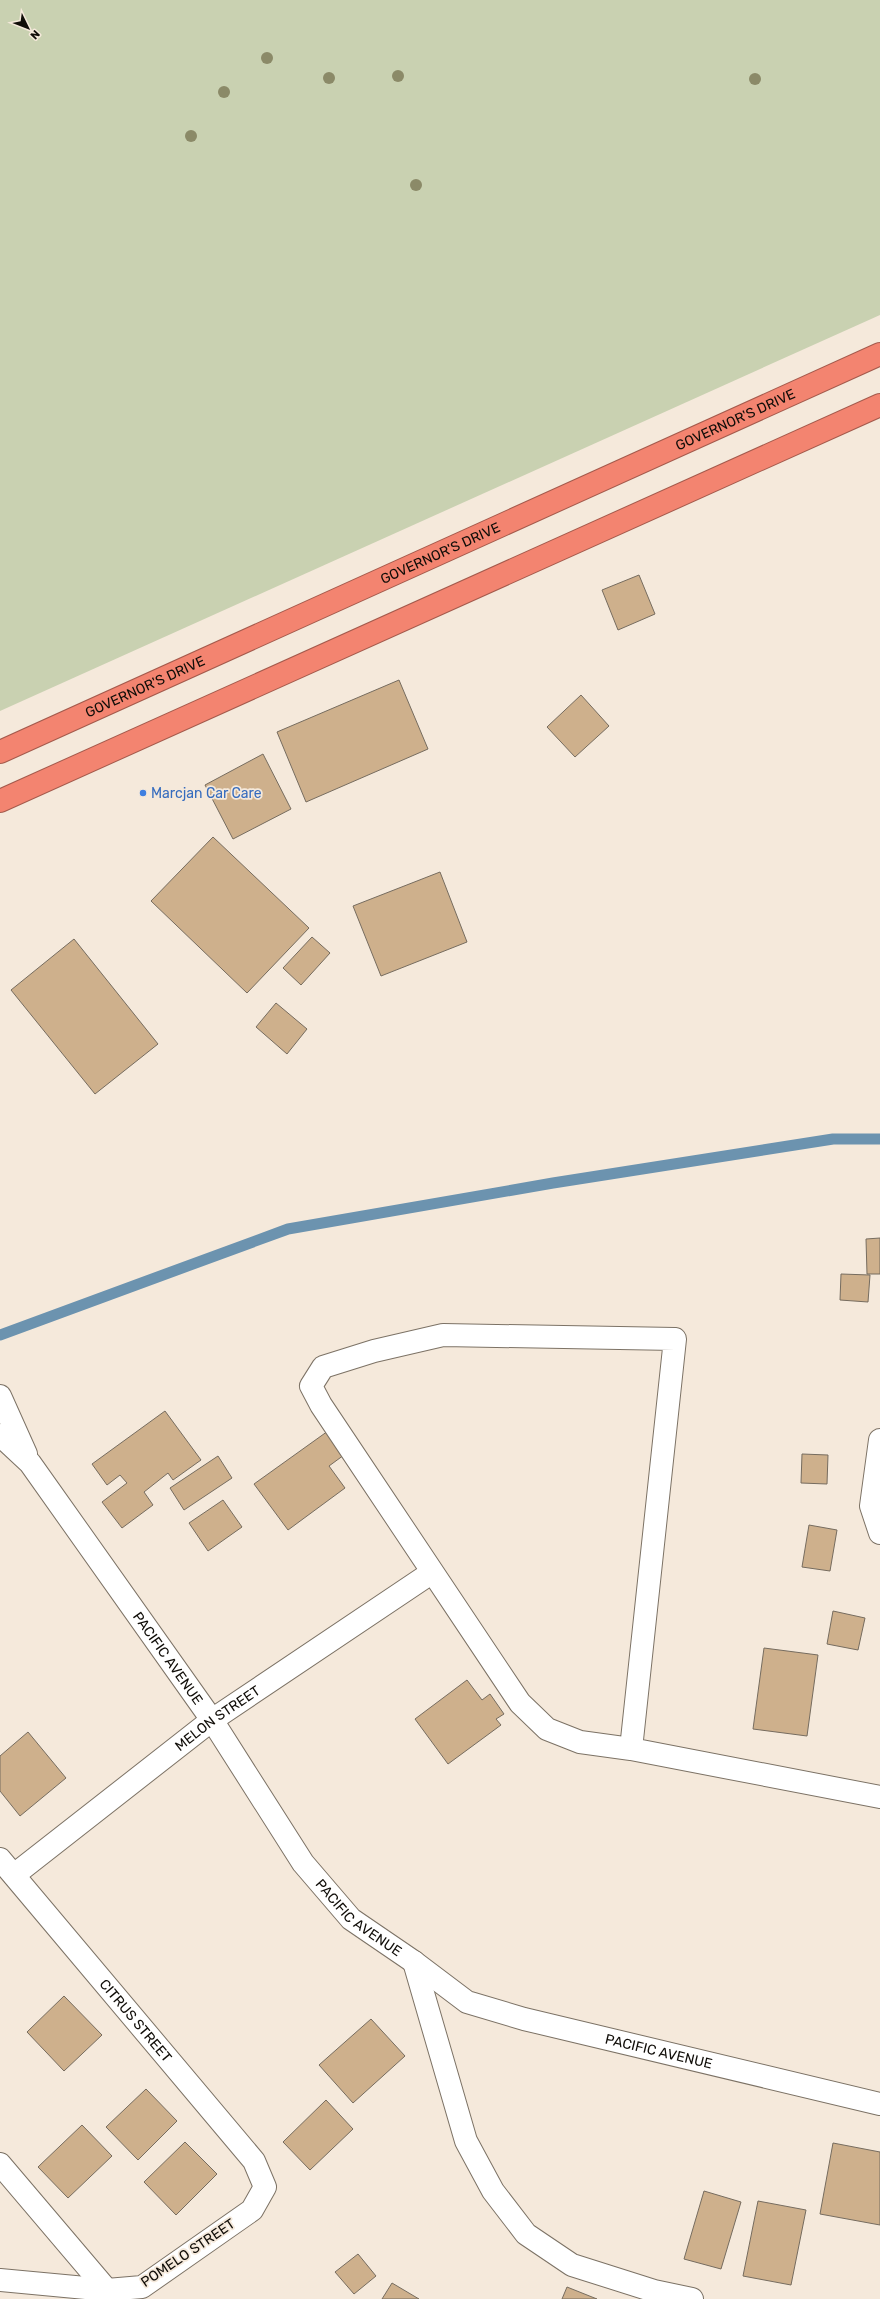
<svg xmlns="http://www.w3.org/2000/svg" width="880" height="2299" viewBox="0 0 880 2299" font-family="Rubik,sans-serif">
	<rect width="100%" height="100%" fill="#f5e9db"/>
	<path fill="#c9d1b1" d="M0 0H880V315L0 711Z"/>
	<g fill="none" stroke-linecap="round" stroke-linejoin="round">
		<path stroke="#6c93af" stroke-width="11" d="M0 1335 288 1229 553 1183 833 1139H880"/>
	</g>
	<path fill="#ceb08c" stroke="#766c5f" d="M639 575 655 614 618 630 602 590Z
		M399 680 428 749 306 802 277 732Z
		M581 695 609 726 575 757 547 727Z
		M263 754 291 809 233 839 205 785Z
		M213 837 309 928 247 993 151 901Z
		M440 872 467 942 381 976 353 906Z
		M312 937 330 953 301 985 283 968Z
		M74 939 158 1044 95 1094 11 990Z
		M276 1003 307 1029 287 1054 256 1027Z
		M880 1238V1274H867L866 1239Z
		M841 1274 870 1275 868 1302 840 1300Z
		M165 1411 201 1460 173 1480 168 1473 144 1492 153 1505 122 1528 102 1502 127 1483 120 1475 107 1485 92 1464Z
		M328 1431 344 1455 329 1466 345 1488 288 1530 254 1484Z
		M802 1454 828 1455 827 1484 801 1483Z
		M218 1456 232 1478 184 1510 170 1488Z
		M223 1500 242 1527 208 1551 189 1523Z
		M809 1525 837 1530 830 1571 802 1567Z
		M833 1611 865 1618 858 1650 827 1644Z
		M764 1648 818 1655 807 1736 753 1729Z
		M467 1680 482 1700 490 1694 504 1714 496 1719 501 1725 448 1764 415 1719Z
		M28 1732 66 1778 20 1816 0 1791V1756Z
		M64 1996 102 2035 64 2071 27 2032Z
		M371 2019 405 2056 353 2103 319 2065Z
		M146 2089 177 2121 138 2160 106 2127Z
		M326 2100 353 2129 310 2170 283 2142Z
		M82 2125 112 2156 68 2198 38 2167Z
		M185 2142 217 2174 176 2215 144 2182Z
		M833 2143 880 2152V2225L820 2214Z
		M704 2191 741 2202 721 2269 684 2259Z
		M758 2201 806 2210 791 2285 743 2276Z
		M358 2254 376 2276 354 2294 335 2272Z
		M392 2283 419 2299H382Z
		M567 2287 597 2299H562Z"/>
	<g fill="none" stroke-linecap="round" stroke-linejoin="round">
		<g stroke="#7c7265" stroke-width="24">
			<g id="street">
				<path d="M0 1396 26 1454"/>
				<path id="s1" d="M0 1435 30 1463 212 1720 303 1863 351 1919 414 1962 467 2002 524 2019 880 2104"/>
				<path d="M880 1440 871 1506 880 1533"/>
				<path d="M631 1749 675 1339 443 1335 374 1351 323 1367 311 1386 321 1405 520 1703 547 1729 580 1742 631 1749 880 1797"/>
				<path id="s2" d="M0 1859 254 2161 265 2187 252 2210 142 2287 107 2290 0 2280"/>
				<path id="s3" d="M14 1875 212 1720 431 1573"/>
				<path d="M414 1962 466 2141 493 2191 526 2234 572 2265 654 2291 692 2299"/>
				<path d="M0 2164 107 2290"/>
			</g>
		</g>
		<g stroke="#a45a4c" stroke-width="24">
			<g id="highway">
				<path id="s4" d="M0 752 880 354"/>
				<path d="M0 801 880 405"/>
			</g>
		</g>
		<use href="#street" stroke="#fff" stroke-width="22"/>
		<use href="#highway" stroke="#f38470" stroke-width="22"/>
	</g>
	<g fill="#8b8a68">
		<circle cx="267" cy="58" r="6"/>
		<circle cx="398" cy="76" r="6"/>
		<circle cx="329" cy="78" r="6"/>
		<circle cx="755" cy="79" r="6"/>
		<circle cx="224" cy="92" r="6"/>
		<circle cx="191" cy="136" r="6"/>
		<circle cx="416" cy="185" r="6"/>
	</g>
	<circle fill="#3f7fe0" stroke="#f5e9db" stroke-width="1.5" cx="143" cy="793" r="4"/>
	<g text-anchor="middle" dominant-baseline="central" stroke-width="3.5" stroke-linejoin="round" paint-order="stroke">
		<g font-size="14" fill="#100d08" stroke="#f5e9db">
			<text stroke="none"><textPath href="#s4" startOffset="807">GOVERNOR'S DRIVE</textPath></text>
			<text stroke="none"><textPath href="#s4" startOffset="483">GOVERNOR'S DRIVE</textPath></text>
			<text stroke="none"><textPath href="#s4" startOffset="159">GOVERNOR'S DRIVE</textPath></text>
			<text stroke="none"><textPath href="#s1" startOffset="280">PACIFIC AVENUE</textPath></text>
			<text stroke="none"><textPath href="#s3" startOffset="257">MELON STREET</textPath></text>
			<text stroke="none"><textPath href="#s1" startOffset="604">PACIFIC AVENUE</textPath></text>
			<text stroke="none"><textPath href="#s2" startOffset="211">CITRUS STREET</textPath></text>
			<text stroke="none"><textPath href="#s1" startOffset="940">PACIFIC AVENUE</textPath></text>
			<text transform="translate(188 2253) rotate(-34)">POMELO STREET</text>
		</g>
		<g font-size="14" fill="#366cbe" stroke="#f5e9db" text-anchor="start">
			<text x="151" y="793">Marcjan Car Care</text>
		</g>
	</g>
	<g transform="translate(28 28) rotate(133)" stroke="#f5e9db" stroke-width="3" paint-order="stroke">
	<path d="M0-3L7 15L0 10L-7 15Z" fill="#100d08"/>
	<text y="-6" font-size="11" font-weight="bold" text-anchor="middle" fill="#100d08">N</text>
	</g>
</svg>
